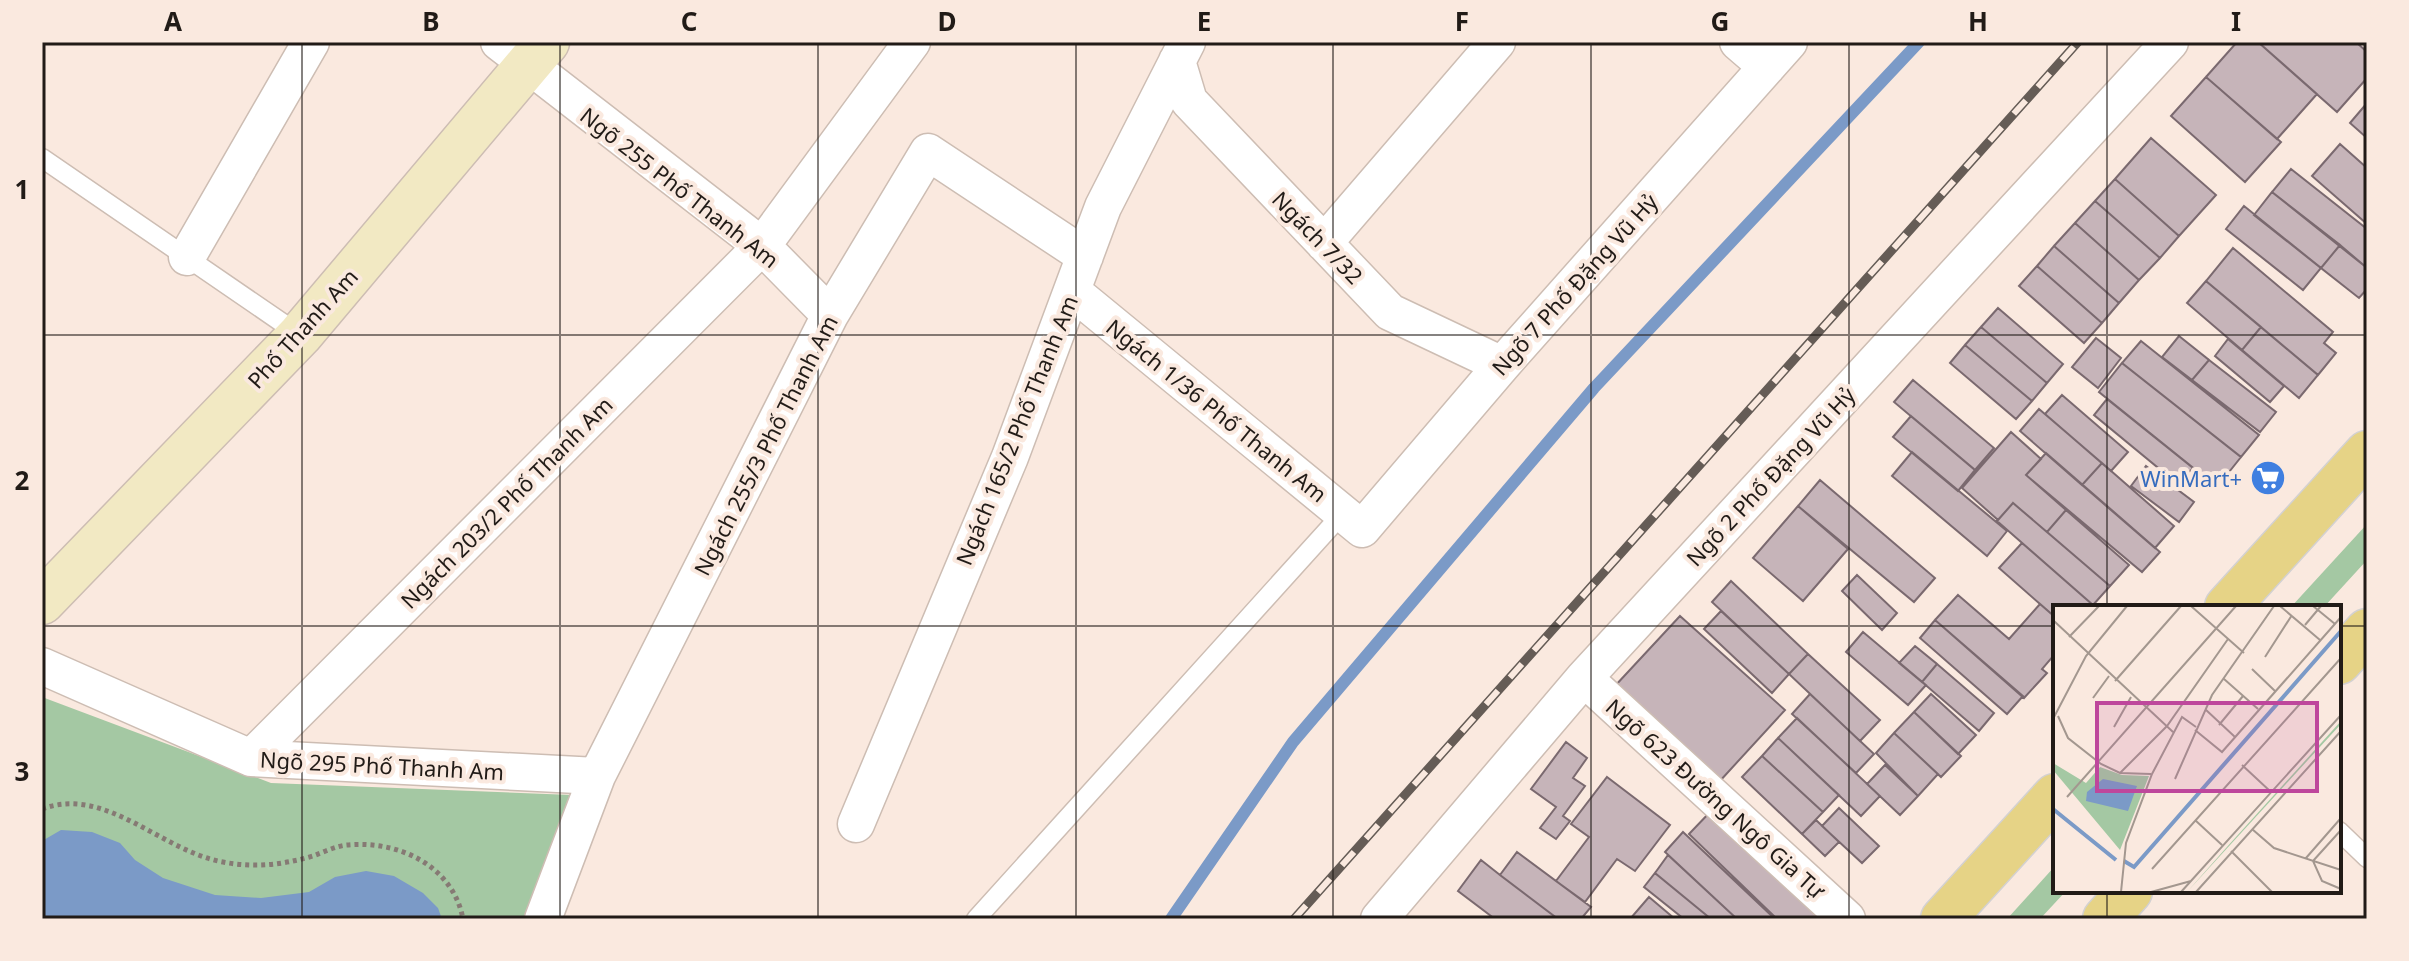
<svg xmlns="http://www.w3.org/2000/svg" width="2409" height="961" viewBox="0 0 2409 961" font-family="'Noto Sans',sans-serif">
	<rect width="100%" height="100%" fill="#fae9df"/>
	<path fill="#a4c8a3" d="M2367 524V560L2324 607H2291Z
		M42 697 271 783 572 795 523 919H42Z
		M2055 866V891H2066L2040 919H2007Z"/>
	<path fill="#7b9ac7" d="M61 830 92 832 120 843 135 860 163 878 215 895 261 898 309 892 335 877 366 871 394 876 423 893 438 908 442 919H42V841Z"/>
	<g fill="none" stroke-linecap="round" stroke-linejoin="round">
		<path stroke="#7b9ac7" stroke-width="12" d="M1171 919 1293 742 1594 388 1919 42"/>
	</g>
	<path fill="#c6b4b9" stroke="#7a696f" stroke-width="2" d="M2237 42H2258L2317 94 2277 139 2206 77Z
		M2258 42H2356L2367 52V78L2337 112Z
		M2206 77 2281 142 2245 182 2171 116Z
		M2367 103V138L2350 123Z
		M2151 138 2216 195 2179 236 2115 179Z
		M2340 144 2367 168V224L2312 176Z
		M2291 169 2367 229V268L2272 192Z
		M2115 179 2179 236 2160 258 2095 201Z
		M2272 192 2340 245 2321 268 2254 215Z
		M2095 201 2160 258 2139 280 2075 223Z
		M2244 206 2321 268 2303 290 2226 229Z
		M2075 223 2139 280 2119 303 2054 246Z
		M2340 245 2367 268V289L2359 298 2321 268Z
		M2054 246 2119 303 2102 323 2037 266Z
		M2233 248 2333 332 2324 343 2336 353 2318 375 2206 281Z
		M2037 266 2102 323 2084 343 2019 286Z
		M2206 281 2261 327 2242 350 2187 303Z
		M1998 308 2063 364 2047 383 1981 327Z
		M1981 327 2047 383 2032 401 1965 345Z
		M2261 327 2318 375 2299 398 2242 350Z
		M2179 336 2209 360 2192 380 2162 357Z
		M2096 338 2121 358 2098 388 2072 367Z
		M2228 339 2284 386 2270 402 2215 356Z
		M2141 341 2259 435 2241 457 2122 363Z
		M1965 345 2032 401 2016 419 1950 363Z
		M2209 360 2276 412 2260 432 2192 380Z
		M2122 363 2241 457 2217 487 2099 392Z
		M1913 380 1994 448 1975 470 1894 402Z
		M2062 395 2128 452 2111 471 2045 414Z
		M2107 399 2193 468 2179 485 2094 415Z
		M2039 409 2102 463 2082 485 2020 431Z
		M1911 416 1975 470 1958 491 1893 437Z
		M2011 432 2041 459 2026 475 2066 510 2047 532 2013 503 1998 520 1962 488Z
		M1912 452 2007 531 1987 556 1892 476Z
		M2046 453 2160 552 2142 572 2026 475Z
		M2102 463 2174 526 2155 548 2082 485Z
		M2146 466 2194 502 2179 522 2131 486Z
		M1820 480 1935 578 1914 602 1798 506Z
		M2013 503 2110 586 2093 605 1997 521Z
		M1798 506 1848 549 1803 601 1753 558Z
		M2066 510 2129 565 2110 586 2047 532Z
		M2022 543 2093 605 2095 607H2055V617L2040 604 1999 568Z
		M1857 575 1897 613 1882 630 1842 591Z
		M1731 581 1808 654 1789 674 1712 602Z
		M1958 595 2009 639 2040 604 2055 617V654L2042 669 2047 673 2024 698 1935 620Z
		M1721 611 1789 674 1772 693 1704 629Z
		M1680 616 1785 710 1719 782 1614 687Z
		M1935 620 2023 696 2007 714 1920 638Z
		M1863 632 1926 685 1908 705 1846 652Z
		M1915 646 1937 664 1922 682 1899 663Z
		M1808 654 1880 720 1860 741 1789 674Z
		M1937 664 1994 713 1979 731 1922 682Z
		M1810 694 1874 754 1856 773 1792 714Z
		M1931 694 1976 735 1958 754 1914 712Z
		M1914 712 1961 756 1941 777 1894 733Z
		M1797 718 1880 796 1861 816 1778 738Z
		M1894 733 1938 774 1918 796 1876 753Z
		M1778 738 1839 795 1823 812 1762 756Z
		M1566 742 1587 758 1573 778 1585 786 1563 816 1570 821 1556 839 1540 828 1556 807 1531 789Z
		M1762 756 1823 812 1802 834 1742 777Z
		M1885 765 1918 796 1900 815 1867 784Z
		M1607 777 1670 825 1635 871 1617 859 1585 902 1556 881 1589 837 1571 824Z
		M1839 808 1879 846 1862 863 1822 826Z
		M1713 809 1827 919H1777L1689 834Z
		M1816 820 1839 842 1825 856 1802 834Z
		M1683 832 1775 919H1737L1665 852Z
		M1517 852 1591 907 1581 919H1558L1500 875Z
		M1668 855 1737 919H1711L1655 873Z
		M1481 860 1500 875 1558 919H1495L1458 891Z
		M1655 873 1711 919H1684L1644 887Z
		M1649 897 1675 919H1630Z"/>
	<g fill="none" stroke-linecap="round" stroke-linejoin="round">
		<g stroke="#cdbdb3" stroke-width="21">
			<path id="lane" d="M42 158 300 335
				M2339 831 2367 858
				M976 919 1343 513"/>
		</g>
		<g stroke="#cdbdb3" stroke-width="39">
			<path id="street" d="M499 42 762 246 830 315
				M1738 42 1767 67
				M1177 61 1189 101 1390 312 1502 365
				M1324 243 1497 42
				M187 257 311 42
				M1072 291 1362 529 1502 365 1789 42
				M42 666 251 758 597 776
				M1584 678 1847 919
				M251 758 762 246 912 42
				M856 824 1010 457 1103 207 1187 42
				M543 919 597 776 830 315 928 152 1085 256
				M1379 919 1584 678 2170 42"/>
		</g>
		<g stroke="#cdbdb3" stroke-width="47">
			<path id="secondary" d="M42 602 300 335 547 42"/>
		</g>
		<g stroke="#d3d1d1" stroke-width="47">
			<path id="primary" d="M2227 607 2367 453
				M2339 662 2367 631
				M1943 919 2055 796
				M2105 919 2130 891"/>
		</g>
		<path stroke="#867a74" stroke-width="5" stroke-dasharray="4 4" stroke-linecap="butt" d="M42 809C106 785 161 851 223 862 254 868 282 865 313 856 324 852 336 846 347 845 399 840 453 866 463 919"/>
		<use href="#lane" stroke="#fff" stroke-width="18"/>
		<use href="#street" stroke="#fff" stroke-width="36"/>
		<use href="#secondary" stroke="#f2e9c3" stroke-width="44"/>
		<use href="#primary" stroke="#e6d386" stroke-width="44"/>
		<g stroke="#655c56" stroke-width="9">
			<path id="rail" d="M1294 919 2078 42"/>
		</g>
		<use href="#rail" stroke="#fae9df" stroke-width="6" stroke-dasharray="18" stroke-linecap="butt"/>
	</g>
	<path fill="none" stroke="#211b17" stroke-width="2" stroke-opacity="0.55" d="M302 42V919M560 42V919M818 42V919M1076 42V919M1333 42V919M1591 42V919M1849 42V919M2107 42V607M42 335H2367M42 626H2055M2339 626H2367M2107 891V919"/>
	<defs>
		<g id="supermarket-disc" transform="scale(1.8)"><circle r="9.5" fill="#3f7fe0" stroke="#fae9df"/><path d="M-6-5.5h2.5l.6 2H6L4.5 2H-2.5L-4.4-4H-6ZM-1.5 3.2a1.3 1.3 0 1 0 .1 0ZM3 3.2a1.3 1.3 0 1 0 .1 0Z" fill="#fff"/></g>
	</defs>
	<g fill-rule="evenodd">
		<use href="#supermarket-disc" x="2268" y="478"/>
	</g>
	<g text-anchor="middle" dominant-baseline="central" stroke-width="8" stroke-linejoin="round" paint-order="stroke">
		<g font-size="22" fill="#211b17" stroke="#fae9df">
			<text transform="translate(680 187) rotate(38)">Ngõ 255 Phố Thanh Am</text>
			<text transform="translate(1318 237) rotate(46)">Ngách 7/32</text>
			<text transform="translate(1574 284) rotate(-48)">Ngõ 7 Phố Đặng Vũ Hỷ</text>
			<text transform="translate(302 328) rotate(-48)">Phố Thanh Am</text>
			<text transform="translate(1217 410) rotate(39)">Ngách 1/36 Phố Thanh Am</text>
			<text transform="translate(1016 430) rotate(-68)">Ngách 165/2 Phố Thanh Am</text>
			<text transform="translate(765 445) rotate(-63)">Ngách 255/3 Phố Thanh Am</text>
			<text transform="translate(1770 476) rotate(-47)">Ngõ 2 Phố Đặng Vũ Hỷ</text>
			<text transform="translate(506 502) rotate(-45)">Ngách 203/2 Phố Thanh Am</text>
			<text transform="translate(382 765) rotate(3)">Ngõ 295 Phố Thanh Am</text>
			<text transform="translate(1716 798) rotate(42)">Ngõ 623 Đường Ngô Gia Tự</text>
		</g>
		<g font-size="22" fill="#366cbe" stroke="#fae9df" text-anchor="end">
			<text x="2242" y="478">WinMart+</text>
		</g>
	</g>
	<g transform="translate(2053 605)">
		<rect width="288" height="288" fill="#fae9df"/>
		<path d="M288 116V119L134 287 173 243ZM0 158 33 178 47 162 69 170 96 171 67 245 0 165Z" fill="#a4c8a3"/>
		<path d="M50 174 84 181 75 206 33 196 34 187Z" fill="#7b9ac7"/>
		<path fill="none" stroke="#7b9ac7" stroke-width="4" d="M0 204 63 255M71 256 81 262 288 26"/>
		<path fill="none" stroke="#a3978f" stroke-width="2" d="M138 1 191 48M227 1 267 35M260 1 282 19M1 16 120 127M252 20 268 1M16 32 46 1M212 52 239 10M199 64 222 86M171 74 205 104M62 76 128 1M40 93 56 71M152 104 182 132M5 111 15 133 48 159 67 168 98 169M0 114 33 51 74 1M166 120 190 91M61 122 78 92M142 125 169 147 288 12M189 160 218 187M67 168 114 121 175 34M122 174 159 90 221 1M14 192 183 1M142 215 169 240M199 224 221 243 288 265M288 225 260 256 269 276 288 284M178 246 219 287M253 253 288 213M99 264 288 53M68 287 73 238 99 169 129 112 143 122M98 287 138 276M128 287 288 110M143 287 288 126"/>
		<path fill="#be479c" fill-opacity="0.15" stroke="#be479c" stroke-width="4" d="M44 98H264V186H44Z"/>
		<rect width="288" height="288" fill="none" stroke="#211b17" stroke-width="4"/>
	</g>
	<rect width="2409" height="961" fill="none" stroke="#fae9df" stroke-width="88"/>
	<rect x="44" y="44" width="2321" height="873" fill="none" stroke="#211b17" stroke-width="3"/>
	<g font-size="26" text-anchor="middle" font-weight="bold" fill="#211b17">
		<text x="173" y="31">A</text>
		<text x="431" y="31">B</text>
		<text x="689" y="31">C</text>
		<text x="947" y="31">D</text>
		<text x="1204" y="31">E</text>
		<text x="1462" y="31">F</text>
		<text x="1720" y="31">G</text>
		<text x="1978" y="31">H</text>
		<text x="2236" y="31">I</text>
		<text x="22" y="199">1</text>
		<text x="22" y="490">2</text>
		<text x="22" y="781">3</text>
	</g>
</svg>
